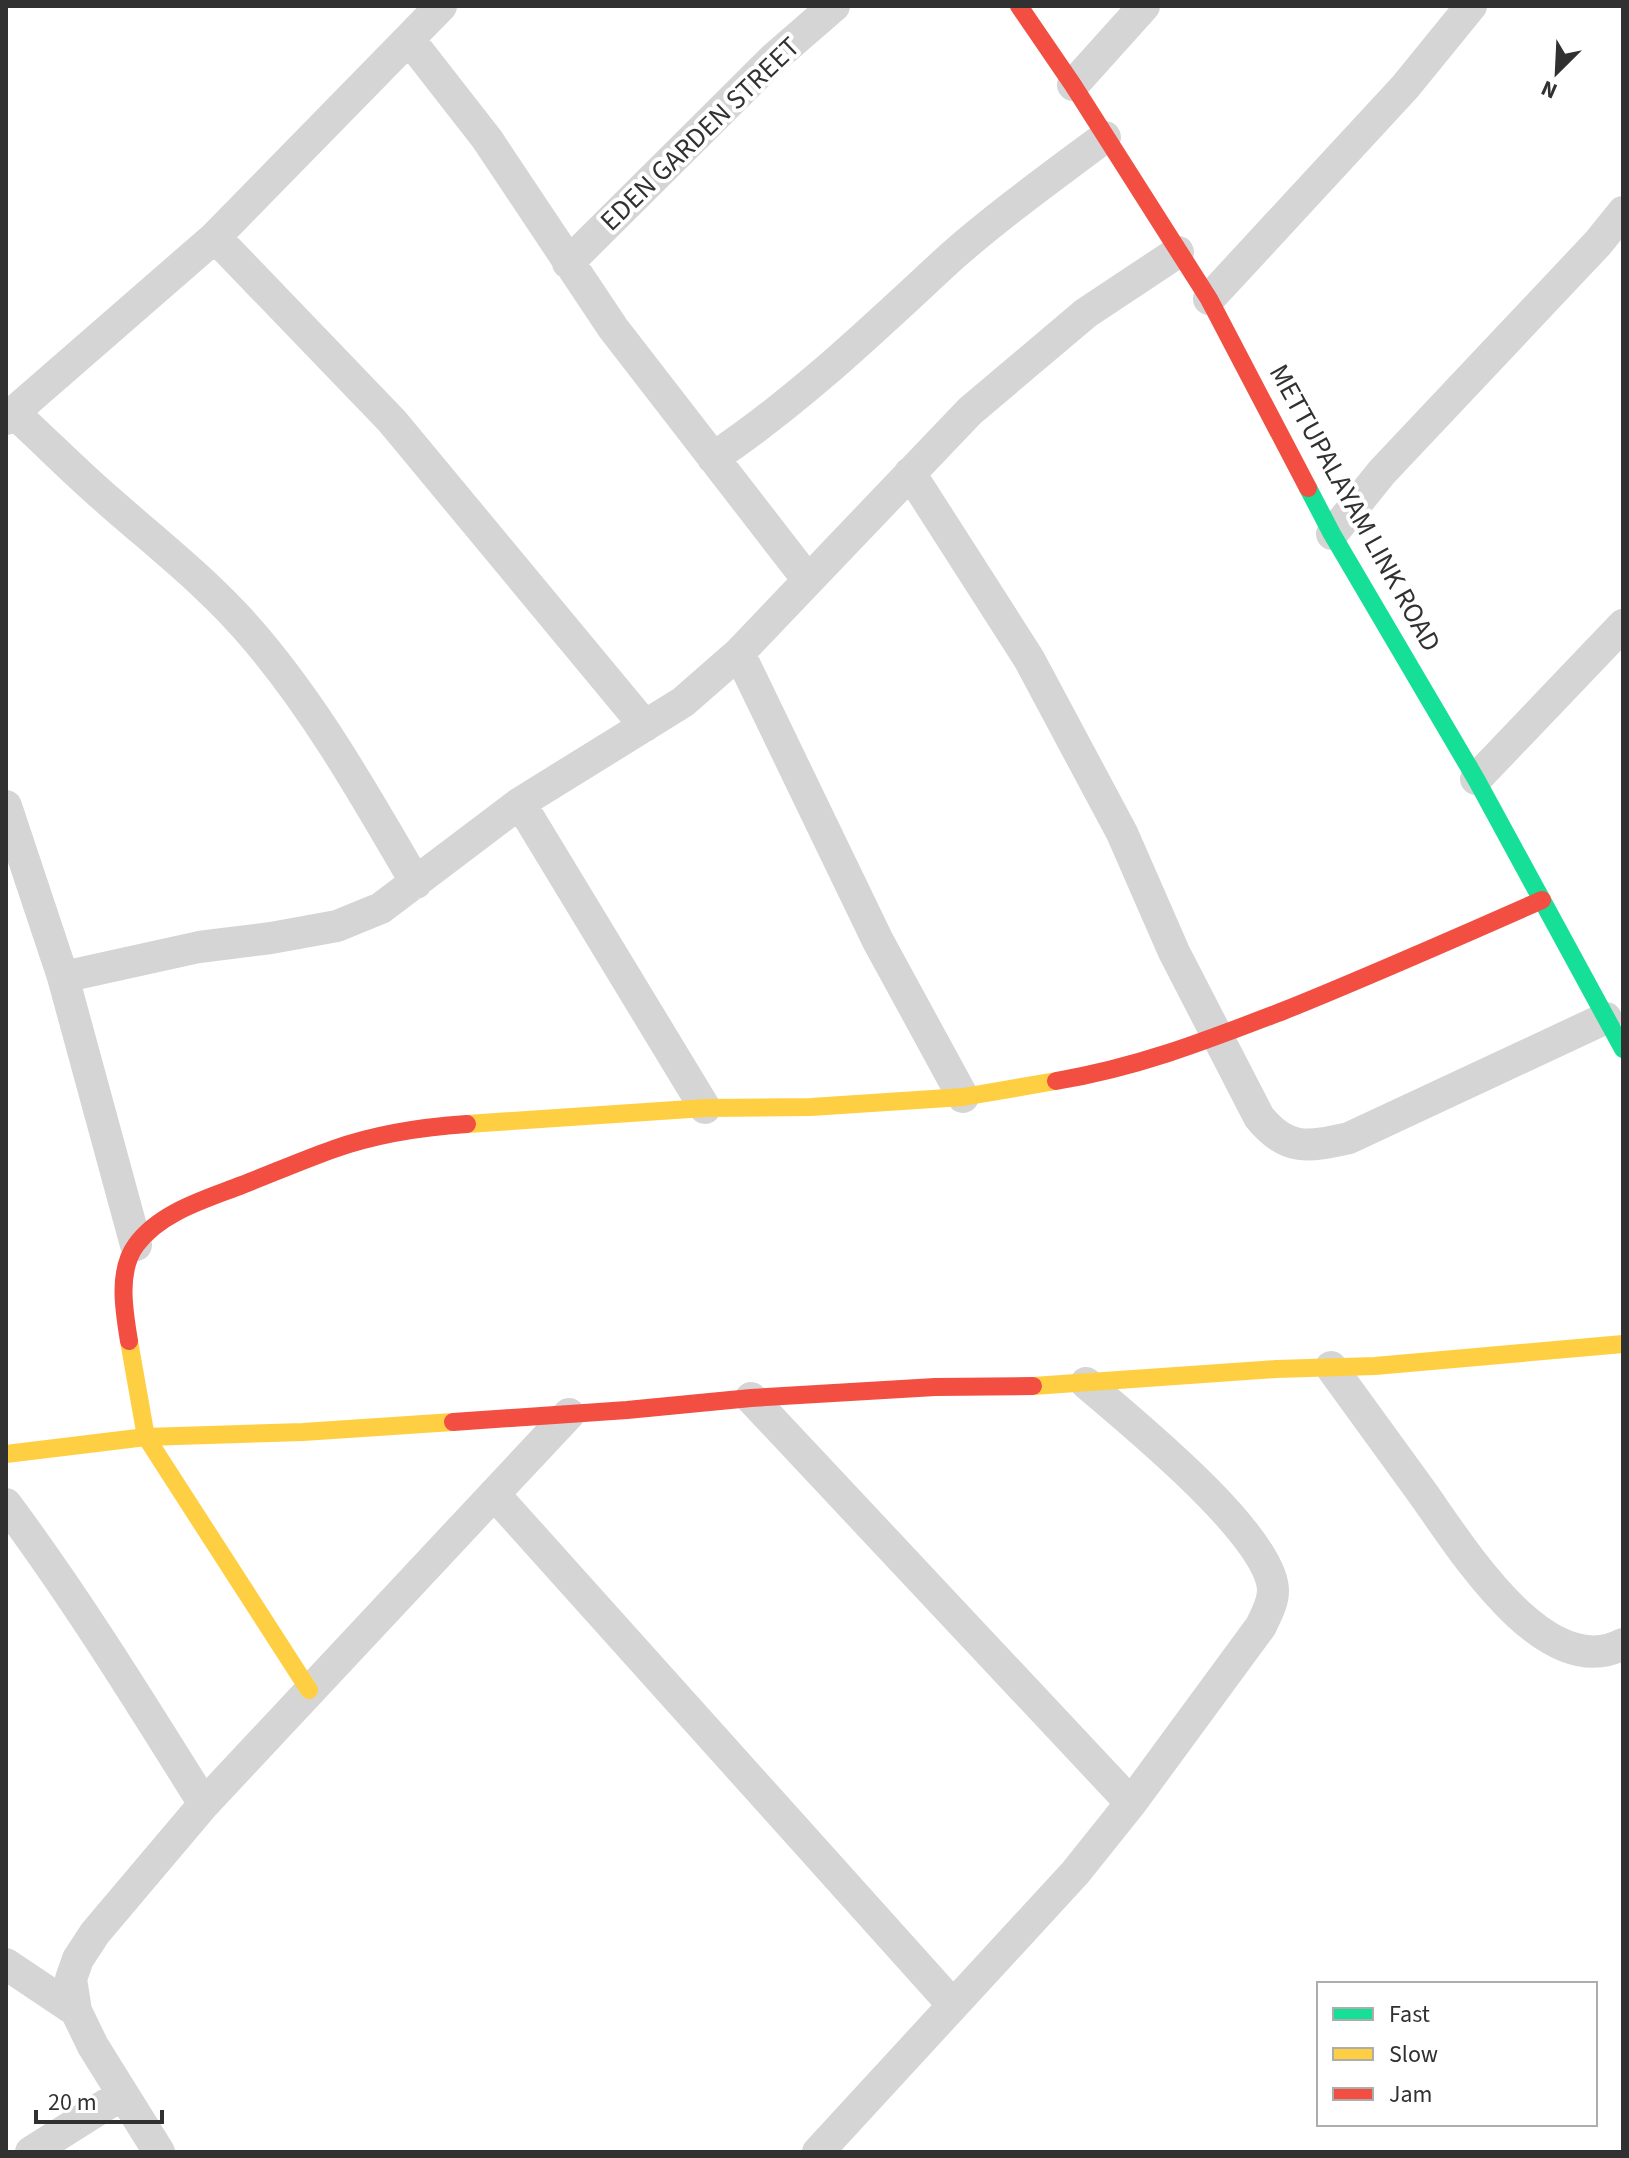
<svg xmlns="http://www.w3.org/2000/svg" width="1629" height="2158" viewBox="0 0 1629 2158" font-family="'Source Sans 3',sans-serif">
	<rect width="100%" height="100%" fill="#fff"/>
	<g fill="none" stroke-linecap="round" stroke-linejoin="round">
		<path stroke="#d5d5d5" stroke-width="32" d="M409 39 487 139 613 328 808 580
			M1073 85 1144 6
			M215 237 392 421 645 726
			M568 263 774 58 834 6
			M1209 299 1405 87 1471 6
			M13 412C46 442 77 474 111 503 161 547 214 588 257 640 320 715 367 799 416 883
			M6 419 215 237 441 6
			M713 458C801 399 874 328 951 257 1000 214 1053 176 1105 137
			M910 473 1029 659 1122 833 1174 952 1259 1117C1287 1152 1309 1147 1349 1138L1606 1018
			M1332 534 1382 472 1598 243 1623 212
			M739 653 878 941 963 1097
			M1476 779 1623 625
			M520 803 705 1108
			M6 806 63 977 136 1245
			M63 977 199 947 271 938 337 926 381 908 520 803 683 702 739 653 970 411 1086 313 1178 252
			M1331 1367C1361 1409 1391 1450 1421 1491 1458 1542 1544 1686 1623 1644
			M751 1398 1131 1803
			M494 1494 953 2005
			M6 1504C78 1601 140 1702 204 1804
			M6 1964 76 2011
			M31 2152 123 2094
			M159 2152 93 2046 76 2011 71 1979 78 1959 95 1933 204 1804 569 1414
			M818 2152 1075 1873 1131 1803 1261 1626C1266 1615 1273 1603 1273 1591 1273 1536 1129 1420 1086 1383"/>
		<path stroke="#16e098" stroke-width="18" d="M1308 488 1332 534 1476 779 1623 1049"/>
		<path stroke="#ffcf43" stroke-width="18" d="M467 1124 705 1108 811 1107 963 1097 1056 1081
			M129 1341 146 1437 309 1690
			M1033 1386 1276 1369 1375 1366 1623 1344
			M6 1454 146 1437 303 1432 453 1422"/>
		<path stroke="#f24e42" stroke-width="18" d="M1019 6 1073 85 1209 299 1308 488
			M1056 1081C1139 1067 1205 1041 1283 1011 1370 976 1456 938 1542 900
			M129 1341C124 1311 117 1271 136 1245 160 1212 206 1199 242 1185 273 1173 303 1160 334 1149 376 1134 422 1127 467 1124
			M453 1422 627 1410 751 1398 935 1387 1033 1386"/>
	</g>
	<g text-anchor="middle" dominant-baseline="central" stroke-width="8" stroke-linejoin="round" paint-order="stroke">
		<g font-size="28" fill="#313131" stroke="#fff">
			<text transform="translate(700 134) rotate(-44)">EDEN GARDEN STREET</text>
			<text transform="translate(1355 508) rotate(61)">METTUPALAYAM LINK ROAD</text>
		</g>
	</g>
	<rect width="1629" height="2158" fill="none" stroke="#313131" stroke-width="16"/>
	<rect x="1317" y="1982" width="280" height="144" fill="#ffffff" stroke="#adadad" stroke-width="2"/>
	<rect x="1333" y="2008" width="40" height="12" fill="#16e098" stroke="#adadad" stroke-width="2"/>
	<text x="1389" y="2022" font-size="24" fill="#313131">Fast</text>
	<rect x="1333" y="2048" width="40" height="12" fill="#ffcf43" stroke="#adadad" stroke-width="2"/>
	<text x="1389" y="2062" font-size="24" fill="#313131">Slow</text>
	<rect x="1333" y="2088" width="40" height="12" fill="#f24e42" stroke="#adadad" stroke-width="2"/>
	<text x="1389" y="2102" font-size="24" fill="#313131">Jam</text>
	<g transform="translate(1557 72) rotate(204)" stroke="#ffffff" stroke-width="6" paint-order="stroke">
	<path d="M0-6L14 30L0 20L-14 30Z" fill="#313131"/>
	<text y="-12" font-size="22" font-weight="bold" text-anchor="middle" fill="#313131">N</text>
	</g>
	<path d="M36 2110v12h126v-12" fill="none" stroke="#313131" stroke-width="4"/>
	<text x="48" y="2110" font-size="24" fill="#313131" stroke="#ffffff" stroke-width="6" paint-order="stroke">20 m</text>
</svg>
